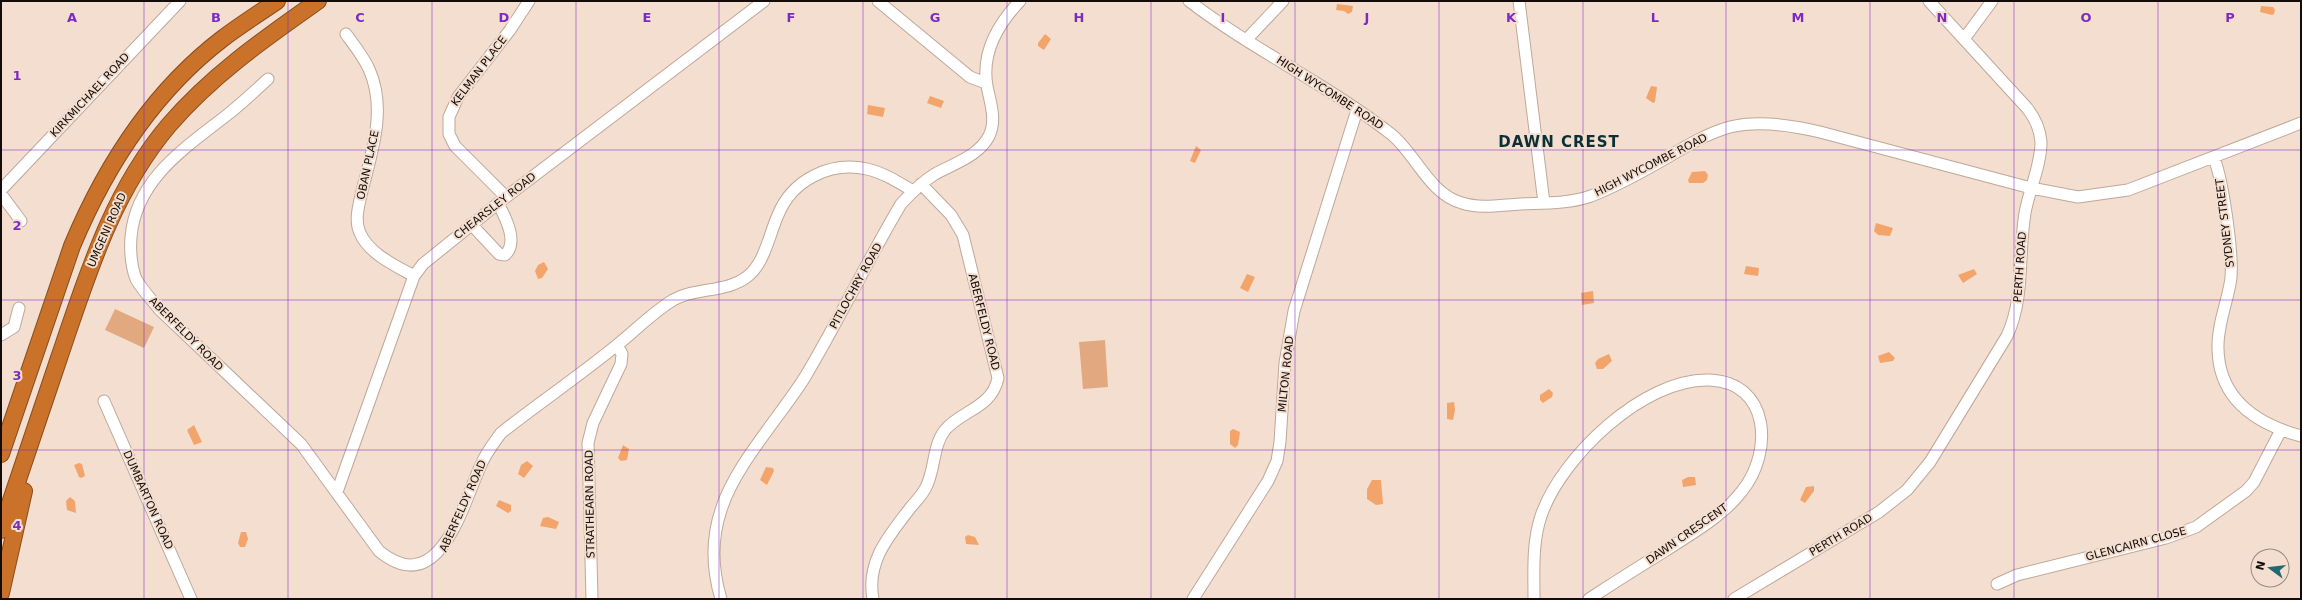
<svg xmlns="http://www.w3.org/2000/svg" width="2302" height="600" viewBox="0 0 2302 600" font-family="'DejaVu Sans',sans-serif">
	<rect width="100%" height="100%" fill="#f4ded0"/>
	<path fill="#e2a880" d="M115 309 154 327 144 348 105 330Z
		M1105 340 1108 387 1083 389 1079 342Z"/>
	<path fill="#f3a46a" d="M1337 4 1353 6 1352 12 1348 14 1344 11 1336 10Z
		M2261 6 2273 7 2275 10 2274 14 2272 15 2260 12Z
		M1045 34 1051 39 1044 50 1038 46V43Z
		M1651 86 1657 87 1655 102 1653 103 1646 98Z
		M930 96 944 101 941 108 927 103Z
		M868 105 885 108 883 117 867 114Z
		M1196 146 1201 150 1195 163 1190 161Z
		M1705 171 1708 175 1707 180 1703 183H1689L1688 180 1692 172Z
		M1876 223 1893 228 1890 236 1878 235 1874 231Z
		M544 262 548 269 542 278 538 279 535 271 538 265Z
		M1746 266 1759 268 1758 276 1744 274Z
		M1974 269 1977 274 1963 283 1958 275Z
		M1247 274 1255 277 1248 292 1240 288Z
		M1593 291 1594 303 1582 305 1581 293Z
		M1889 352 1895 358 1893 361 1880 363 1878 356Z
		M1609 354 1612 361 1603 369H1597L1595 363 1598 359Z
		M1549 389 1553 393 1552 397 1543 403 1540 400V395Z
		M1454 402 1455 410 1453 420 1447 419V403Z
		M194 425 202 442 194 445 187 430Z
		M1233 429 1240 432 1238 445 1235 448 1230 444V431Z
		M623 445 629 449 627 460 621 461 618 458Z
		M527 461 533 466 524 478 518 474 521 465Z
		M79 463 82 464 85 476 81 478 79 477 74 465Z
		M766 467 773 468 774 471 767 485 760 480Z
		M1688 477H1695L1696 485 1683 487 1682 480Z
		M1372 480H1381L1383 504 1376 505 1367 499V489Z
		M1814 486V491L1805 503 1800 500 1806 487Z
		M70 497 75 501 76 513 67 510 66 501Z
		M499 500 511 505V511L508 513 496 506Z
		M548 517 559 522 556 529 540 526 543 518Z
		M241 532H246L248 539 245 547H240L238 543Z
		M968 535 975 537 979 545 966 544 965 537Z"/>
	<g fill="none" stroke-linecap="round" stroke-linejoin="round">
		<g stroke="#bda89a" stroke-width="13">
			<path id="minor" d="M878 1 970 77 986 83
				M1189 1C1253 50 1327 84 1391 134 1416 154 1429 194 1462 203 1480 209 1501 205 1520 204 1543 203 1568 204 1591 196 1617 186 1644 171 1668 157 1688 145 1708 133 1730 127 1759 120 1791 125 1820 132L2031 188 2078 197 2128 190 2301 123
				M1519 1 1544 203
				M346 34C354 45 363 56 369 69 387 109 372 151 362 191 359 205 354 220 360 233 369 254 396 266 414 276
				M1247 39 1283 1
				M1964 39 1992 1
				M268 79C255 91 241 104 227 115 185 148 136 179 131 237 130 251 131 266 136 279 142 290 152 300 160 310L301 444 379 551C439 600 462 507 480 467 485 454 493 444 501 433 539 403 579 376 617 345 636 330 652 313 673 300 696 287 727 293 748 276 765 262 769 235 778 215 792 180 830 161 867 169 884 173 898 182 913 191
				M2214 158C2223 181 2233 252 2231 278 2228 301 2217 325 2218 349 2219 400 2257 424 2301 436
				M1 190 180 1
				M1 194 21 221
				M506 197 455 146 449 134V117L458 97 510 30 529 1
				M471 224 499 254 505 255C519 242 505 217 498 203
				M1 335 14 327 19 308
				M104 401 191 599
				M337 492 414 276 423 264 506 197 764 1
				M1997 584 2017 575 2166 538 2196 527 2246 491 2254 482 2281 430
				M592 599 588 443 593 423 621 364 622 354 617 345
				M721 599C712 569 711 540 721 510 735 465 780 417 805 377 839 320 867 261 901 204 911 193 922 182 935 174 953 164 979 156 989 136 997 120 990 102 987 86 981 52 998 24 1020 1
				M873 599C866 561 889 536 911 507 917 500 924 493 927 485 935 468 933 445 945 430 962 410 992 408 998 378L963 235 951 215 921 184
				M1193 599 1268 481 1277 461 1280 442 1285 363 1294 311 1357 110
				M1534 599C1534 571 1532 543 1541 516 1561 457 1644 378 1709 380 1771 382 1773 453 1742 491 1723 516 1694 532 1668 549 1642 565 1615 582 1589 599
				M1734 599 1879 512 1907 490 1930 462 2007 336C2025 297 2018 255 2025 213 2029 190 2041 166 2041 142 2040 129 2035 118 2027 108L1929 1"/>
		</g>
		<g stroke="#8a4e1d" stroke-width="18">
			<path id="highway" d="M1 454 72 246C105 167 153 92 222 39 239 26 258 14 277 1
				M1 530C20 473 40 415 59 358 87 276 112 192 169 125 212 75 264 39 318 1
				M1 593 24 491"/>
		</g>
		<use href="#minor" stroke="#fff" stroke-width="11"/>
		<use href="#highway" stroke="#ca7229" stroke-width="16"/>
	</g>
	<path fill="none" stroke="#7b2cbf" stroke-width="1" stroke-opacity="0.55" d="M144 1V599M288 1V599M432 1V599M576 1V599M719 1V599M863 1V599M1007 1V599M1151 1V599M1295 1V599M1439 1V599M1583 1V599M1726 1V599M1870 1V599M2014 1V599M2158 1V599M1 150H2301M1 300H2301M1 450H2301"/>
	<g text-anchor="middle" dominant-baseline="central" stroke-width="4" stroke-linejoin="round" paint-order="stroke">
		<g font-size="11" fill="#130c08" stroke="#f4ded0">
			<text transform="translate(479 71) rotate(-53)">KELMAN PLACE</text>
			<text transform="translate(1330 93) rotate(33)">HIGH WYCOMBE ROAD</text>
			<text transform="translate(90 95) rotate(-47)">KIRKMICHAEL ROAD</text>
			<text transform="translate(368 165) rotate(-78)">OBAN PLACE</text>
			<text transform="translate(1651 165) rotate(-27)">HIGH WYCOMBE ROAD</text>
			<text transform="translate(495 206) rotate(-38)">CHEARSLEY ROAD</text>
			<text transform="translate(2225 223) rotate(-97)">SYDNEY STREET</text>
			<text transform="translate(107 230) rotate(-66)">UMGENI ROAD</text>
			<text transform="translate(2020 267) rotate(-86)">PERTH ROAD</text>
			<text transform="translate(856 286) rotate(-61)">PITLOCHRY ROAD</text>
			<text transform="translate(984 322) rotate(76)">ABERFELDY ROAD</text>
			<text transform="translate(186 334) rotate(45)">ABERFELDY ROAD</text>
			<text transform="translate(1286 374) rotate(-84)">MILTON ROAD</text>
			<text transform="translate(148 500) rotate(66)">DUMBARTON ROAD</text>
			<text transform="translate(590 504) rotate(-91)">STRATHEARN ROAD</text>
			<text transform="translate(463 506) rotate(-66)">ABERFELDY ROAD</text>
			<text transform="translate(1687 534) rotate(-35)">DAWN CRESCENT</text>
			<text transform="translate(1841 535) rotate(-31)">PERTH ROAD</text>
			<text transform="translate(2136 544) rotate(-15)">GLENCAIRN CLOSE</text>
		</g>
		<g font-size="15" font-weight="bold" letter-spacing="1" fill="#0c2f33" stroke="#f4ded0">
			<text x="1559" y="142">DAWN CREST</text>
		</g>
	</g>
	<g font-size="13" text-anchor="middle" font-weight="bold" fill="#7b2cbf" stroke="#f4ded0" stroke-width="4" stroke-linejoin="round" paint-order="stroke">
		<text x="72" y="22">A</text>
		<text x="216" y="22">B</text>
		<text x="360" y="22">C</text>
		<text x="504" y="22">D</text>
		<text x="647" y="22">E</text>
		<text x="791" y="22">F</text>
		<text x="935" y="22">G</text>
		<text x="1079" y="22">H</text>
		<text x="1223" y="22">I</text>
		<text x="1367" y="22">J</text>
		<text x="1511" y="22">K</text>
		<text x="1655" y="22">L</text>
		<text x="1798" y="22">M</text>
		<text x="1942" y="22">N</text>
		<text x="2086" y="22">O</text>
		<text x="2230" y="22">P</text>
		<text x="17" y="80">1</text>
		<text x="17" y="230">2</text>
		<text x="17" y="380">3</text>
		<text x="17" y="530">4</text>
	</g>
	<rect width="2302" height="600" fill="none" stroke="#130c08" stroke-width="4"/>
	<g transform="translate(2270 568) rotate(285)"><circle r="19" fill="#f4ded0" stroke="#9a8a80"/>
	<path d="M0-3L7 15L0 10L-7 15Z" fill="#1f6a72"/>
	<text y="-6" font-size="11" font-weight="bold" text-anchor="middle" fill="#130c08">N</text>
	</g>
</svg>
